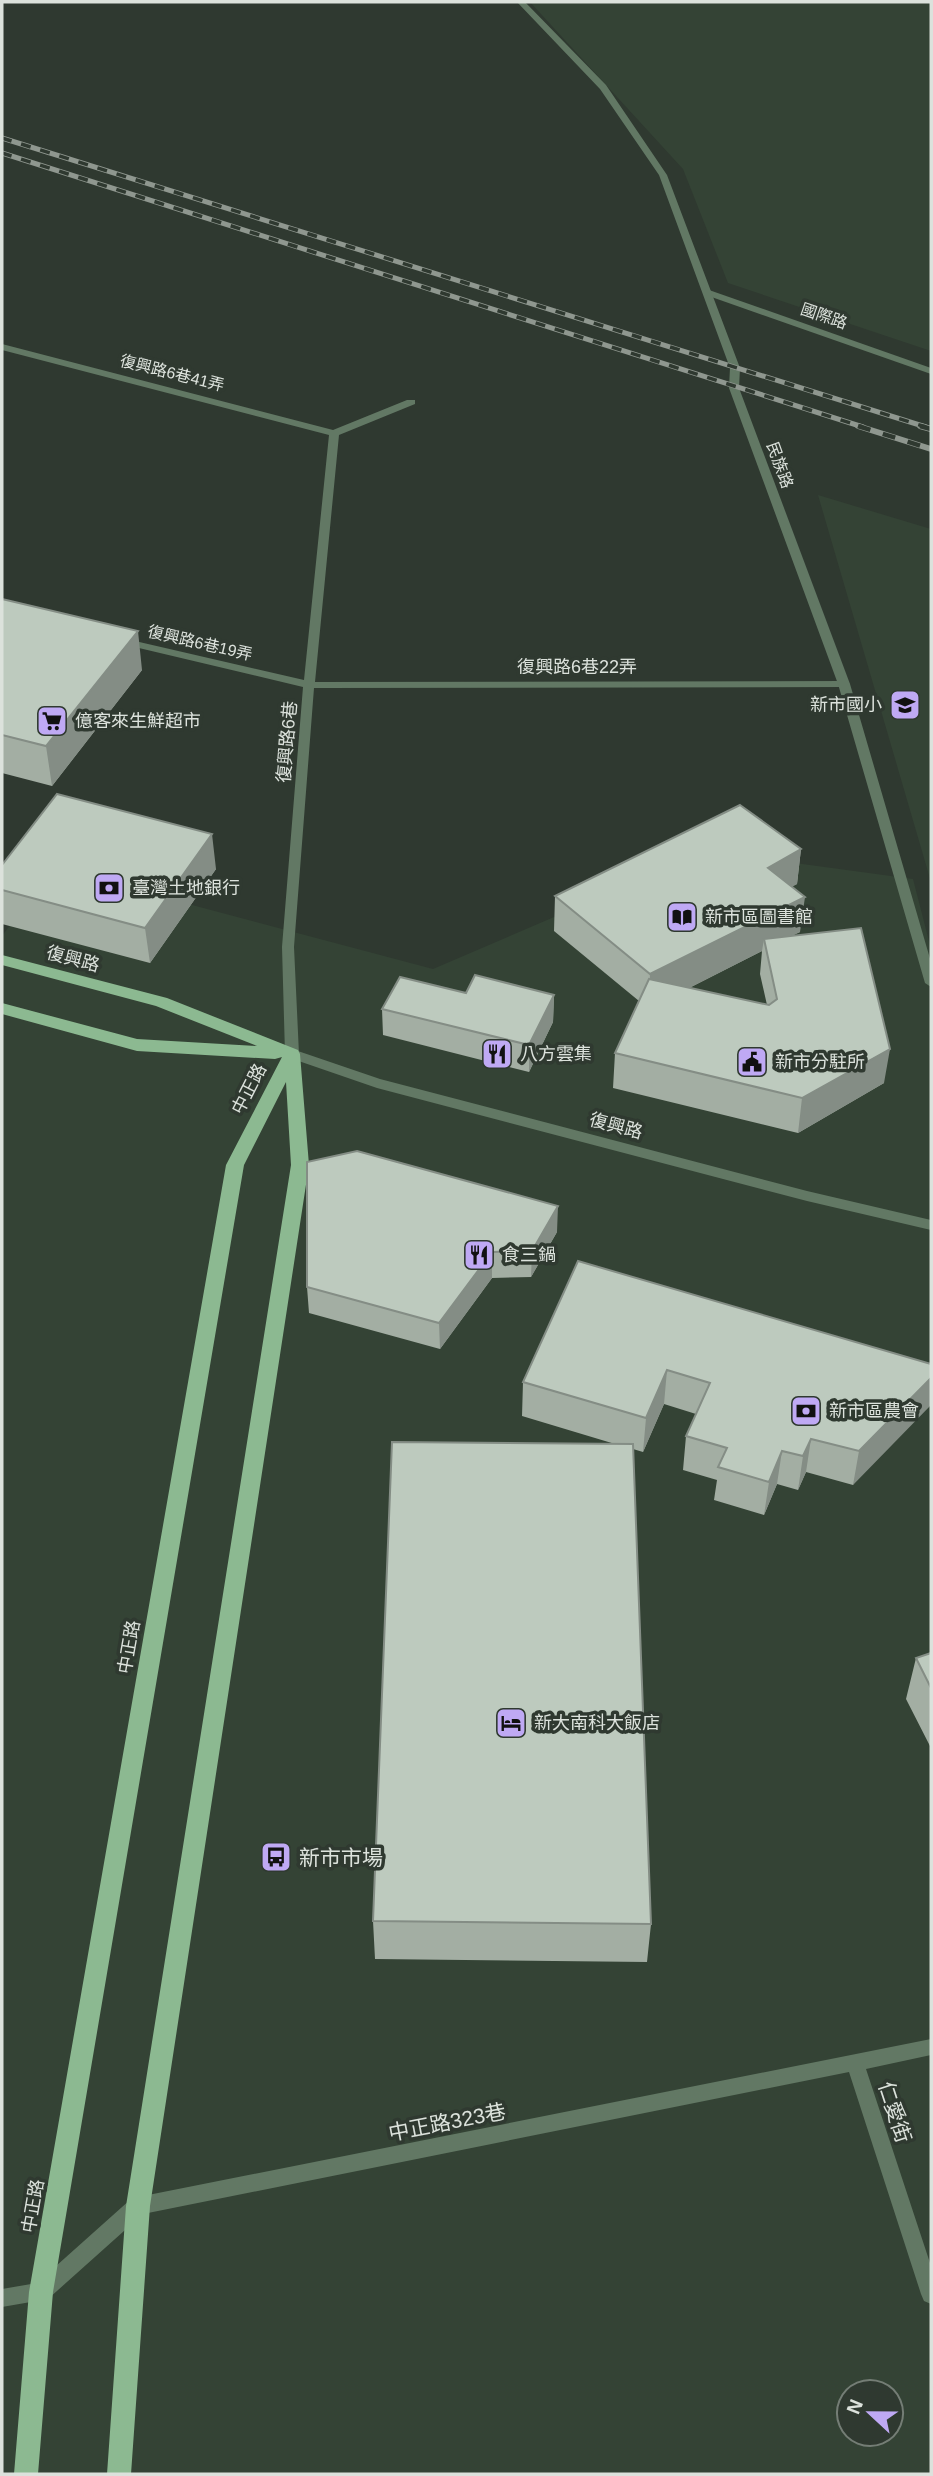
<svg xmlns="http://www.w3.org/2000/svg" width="933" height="2476" viewBox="0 0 933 2476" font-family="Arial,'Noto Sans TC',sans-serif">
	<rect width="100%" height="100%" fill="#2f3930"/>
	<path fill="#344335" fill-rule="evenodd" d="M530 2H931V351L728 283 683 169Z
		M818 495 931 529V882Z
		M708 851 913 879 931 949V2474H2V936L53 868 433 969ZM849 2392H891V2434H849Z"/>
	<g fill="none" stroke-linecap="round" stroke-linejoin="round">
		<path fill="#627864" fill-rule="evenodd" d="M2 344 333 430 407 400H415V404L339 435 315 682 844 681 850 684 844 687 314 688 294 947 299 1054 292 1059 287 1057 285 1054 282 947 303 687 122 644 116 641 122 638 304 680 329 435 2 350Z
			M931 2039V2055L866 2069 931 2266V2304L924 2301 921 2294 849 2072 143 2214 48 2299 2 2307V2289L37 2283 131 2199 138 2197Z"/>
		<path fill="#627864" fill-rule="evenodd" d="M703 290H709L931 368V374L703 294Z"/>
		<path fill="#627864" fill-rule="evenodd" d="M517 2H525L606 85 667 175 740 368 739 388 850 684 931 962V987L925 983 838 684 729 388 730 368 659 175 600 89Z
			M292 1049 380 1079 807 1191 931 1220V1230L807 1201 377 1088 287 1057 285 1054Z"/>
		<path fill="#8cb991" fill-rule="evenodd" d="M2 955 167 998 298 1050 300 1054 309 1165 150 2206 131 2474H107L126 2206 291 1165 286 1082 244 1165 53 2292 38 2474H14L29 2292 226 1165 282 1057 275 1059 137 1051 2 1014V1003L137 1039 257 1046 156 1006 2 965Z"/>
		<g stroke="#8f978f" stroke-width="5">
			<path id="rail-far1" d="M2 138 926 427
				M2 153 863 427"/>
		</g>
		<g stroke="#8f978f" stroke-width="6">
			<path id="rail" d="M858 426 931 449
				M920 426 931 429"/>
		</g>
		<use href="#rail-far1" stroke="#2f3930" stroke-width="3.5" stroke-dasharray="10" stroke-linecap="butt"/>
		<use href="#rail" stroke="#2f3930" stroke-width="4.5" stroke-dasharray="13" stroke-linecap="butt"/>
	</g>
	<path fill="#a3aea3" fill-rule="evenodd" d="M2 599 142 670 52 786 2 773Z
		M801 849 797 884 792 886 800 932 793 935 884 1083 798 1133 613 1088 615 1053 639 1001 554 931 555 896ZM762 951 760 974 767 1005 689 988Z
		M2 865 216 869 150 963 2 924Z
		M466 993 554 995 553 1022 529 1072 383 1035 382 1009Z
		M557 1232 531 1277 492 1278 440 1349 309 1313 307 1287Z
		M578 1261 931 1364 853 1485 806 1472 798 1490 777 1484 764 1515 714 1500 717 1480 683 1470 686 1436 696 1414 664 1404 643 1452 633 1449 651 1924 647 1962 375 1959 373 1921 615 1444 522 1416 523 1382Z
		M931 1653V1748L906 1699 916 1658Z"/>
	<path fill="#848d85" d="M138 631 142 670 52 786 46 746Z
		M212 834 216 869 150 963 145 928Z
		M801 849 797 884 765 903 768 868Z
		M805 897 800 932 766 949 764 939 762 951 648 1009 650 974Z
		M554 995 553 1022 529 1072V1045Z
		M890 1049 884 1083 798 1133 802 1098Z
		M558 1206 557 1232 531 1277 532 1251Z
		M492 1252V1278L440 1349 439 1323Z
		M667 1370 664 1404 643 1452 646 1418Z
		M931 1378V1405L853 1485 859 1451Z
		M811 1439 806 1472 798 1490 803 1456Z
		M782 1451 777 1484 764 1515 769 1482Z"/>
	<path fill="#bdcabe" stroke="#848d85" stroke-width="2" d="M2 599 138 631 46 746 2 735Z
		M57 794 212 834 145 928 2 890V865Z
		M740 805 801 849 768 868 805 897 650 974 555 896Z
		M861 928 890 1049 802 1098 615 1053 649 979 769 1005 777 999 764 939Z
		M475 975 554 995 529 1045 382 1009 400 977 466 993Z
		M357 1151 558 1206 532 1251 492 1252 439 1323 307 1287V1162Z
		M578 1261 931 1364V1378L859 1451 811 1439 803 1456 782 1451 769 1482 718 1467 727 1448 686 1436 710 1383 667 1370 646 1418 523 1382Z
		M392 1442 633 1444 651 1924 373 1921Z
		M931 1653V1688L916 1658Z"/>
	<defs>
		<g id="school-square" transform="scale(1.575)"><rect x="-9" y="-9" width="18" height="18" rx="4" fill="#bfa9f4" stroke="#2f3930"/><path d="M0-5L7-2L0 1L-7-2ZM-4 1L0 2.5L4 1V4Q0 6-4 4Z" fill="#111"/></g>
		<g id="supermarket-square" transform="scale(1.575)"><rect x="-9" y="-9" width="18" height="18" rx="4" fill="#bfa9f4" stroke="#2f3930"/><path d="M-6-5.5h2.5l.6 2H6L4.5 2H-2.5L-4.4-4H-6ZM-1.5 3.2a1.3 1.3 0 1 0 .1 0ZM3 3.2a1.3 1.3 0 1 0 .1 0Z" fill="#111"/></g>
		<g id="bank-square" transform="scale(1.575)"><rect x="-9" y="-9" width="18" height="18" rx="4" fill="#bfa9f4" stroke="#2f3930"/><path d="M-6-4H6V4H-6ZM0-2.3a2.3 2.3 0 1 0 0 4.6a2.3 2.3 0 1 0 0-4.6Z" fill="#111"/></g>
		<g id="library-square" transform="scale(1.575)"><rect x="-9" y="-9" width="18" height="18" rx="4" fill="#bfa9f4" stroke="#2f3930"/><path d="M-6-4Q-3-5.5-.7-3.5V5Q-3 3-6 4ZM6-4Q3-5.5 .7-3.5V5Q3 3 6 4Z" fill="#111"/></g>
		<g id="restaurant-square" transform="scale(1.575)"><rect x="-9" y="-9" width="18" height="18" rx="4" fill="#bfa9f4" stroke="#2f3930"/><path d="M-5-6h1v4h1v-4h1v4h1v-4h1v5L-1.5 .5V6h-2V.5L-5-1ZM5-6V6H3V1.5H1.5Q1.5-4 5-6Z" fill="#111"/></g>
		<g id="civic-square" transform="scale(1.575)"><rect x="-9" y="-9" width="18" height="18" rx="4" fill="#bfa9f4" stroke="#2f3930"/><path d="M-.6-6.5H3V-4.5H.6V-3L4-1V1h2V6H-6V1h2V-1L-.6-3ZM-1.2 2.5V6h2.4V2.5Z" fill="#111"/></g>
		<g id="hotel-square" transform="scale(1.575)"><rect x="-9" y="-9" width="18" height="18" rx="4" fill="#bfa9f4" stroke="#2f3930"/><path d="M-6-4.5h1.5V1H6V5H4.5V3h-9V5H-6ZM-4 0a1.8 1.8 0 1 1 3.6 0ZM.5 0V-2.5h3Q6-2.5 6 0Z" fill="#111"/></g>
		<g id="bus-square" transform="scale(1.575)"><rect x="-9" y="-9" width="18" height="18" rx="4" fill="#bfa9f4" stroke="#2f3930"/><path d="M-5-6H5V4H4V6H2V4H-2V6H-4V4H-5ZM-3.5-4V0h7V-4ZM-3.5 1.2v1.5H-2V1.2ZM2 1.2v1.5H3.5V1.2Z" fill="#111"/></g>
	</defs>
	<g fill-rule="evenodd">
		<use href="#school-square" x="905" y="705"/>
		<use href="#supermarket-square" x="52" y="721"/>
		<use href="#bank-square" x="109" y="888"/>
		<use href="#library-square" x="682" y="917"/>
		<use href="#restaurant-square" x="497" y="1054"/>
		<use href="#civic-square" x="752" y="1062"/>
		<use href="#restaurant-square" x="479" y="1255"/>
		<use href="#bank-square" x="806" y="1411"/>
		<use href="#hotel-square" x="511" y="1723"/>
		<use href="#bus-square" x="276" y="1857"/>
	</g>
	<g text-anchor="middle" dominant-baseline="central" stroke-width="7" stroke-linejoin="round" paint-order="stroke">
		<g font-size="16" fill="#dce2dc" stroke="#2f3930">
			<text transform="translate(824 316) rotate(19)">國際路</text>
			<text transform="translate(172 373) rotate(14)">復興路6巷41弄</text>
			<text transform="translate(780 465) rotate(70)">民族路</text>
			<text transform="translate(200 643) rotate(13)">復興路6巷19弄</text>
		</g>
		<g font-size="18" fill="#dce2dc" stroke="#2f3930">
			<text x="577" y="667">復興路6巷22弄</text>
			<text transform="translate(287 742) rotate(-85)">復興路6巷</text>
			<text transform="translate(73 959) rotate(15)">復興路</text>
			<text transform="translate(249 1089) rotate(-63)">中正路</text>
			<text transform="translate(616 1126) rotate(15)">復興路</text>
			<text transform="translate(129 1647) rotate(-80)">中正路</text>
			<text transform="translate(33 2206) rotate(-80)">中正路</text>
		</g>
		<g font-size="18" fill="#dce2dc" stroke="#2f3930" text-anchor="start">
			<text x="882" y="705" text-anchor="end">新市國小</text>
			<text x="75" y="721">億客來生鮮超市</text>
			<text x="132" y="888">臺灣土地銀行</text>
			<text x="705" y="917">新市區圖書館</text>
			<text x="520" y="1054">八方雲集</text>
			<text x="775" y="1062">新市分駐所</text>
			<text x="502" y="1255">食三鍋</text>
			<text x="829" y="1411">新市區農會</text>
			<text x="534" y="1723">新大南科大飯店</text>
		</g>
		<g font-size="21" fill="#dce2dc" stroke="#2f3930" text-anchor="start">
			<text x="299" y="1857">新市市場</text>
		</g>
		<g font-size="21" fill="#dce2dc" stroke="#2f3930">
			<text transform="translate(895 2112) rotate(72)">仁愛街</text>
			<text transform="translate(447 2122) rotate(-11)">中正路323巷</text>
		</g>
	</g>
	<rect width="933" height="2476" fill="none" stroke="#dce2dc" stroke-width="7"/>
	<g transform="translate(870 2413) rotate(292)"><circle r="33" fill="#2f3930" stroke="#747d75" stroke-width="2"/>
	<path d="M0-5L12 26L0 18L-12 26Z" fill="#bfa9f4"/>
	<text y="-10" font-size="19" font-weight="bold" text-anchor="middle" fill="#dce2dc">N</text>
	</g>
</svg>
